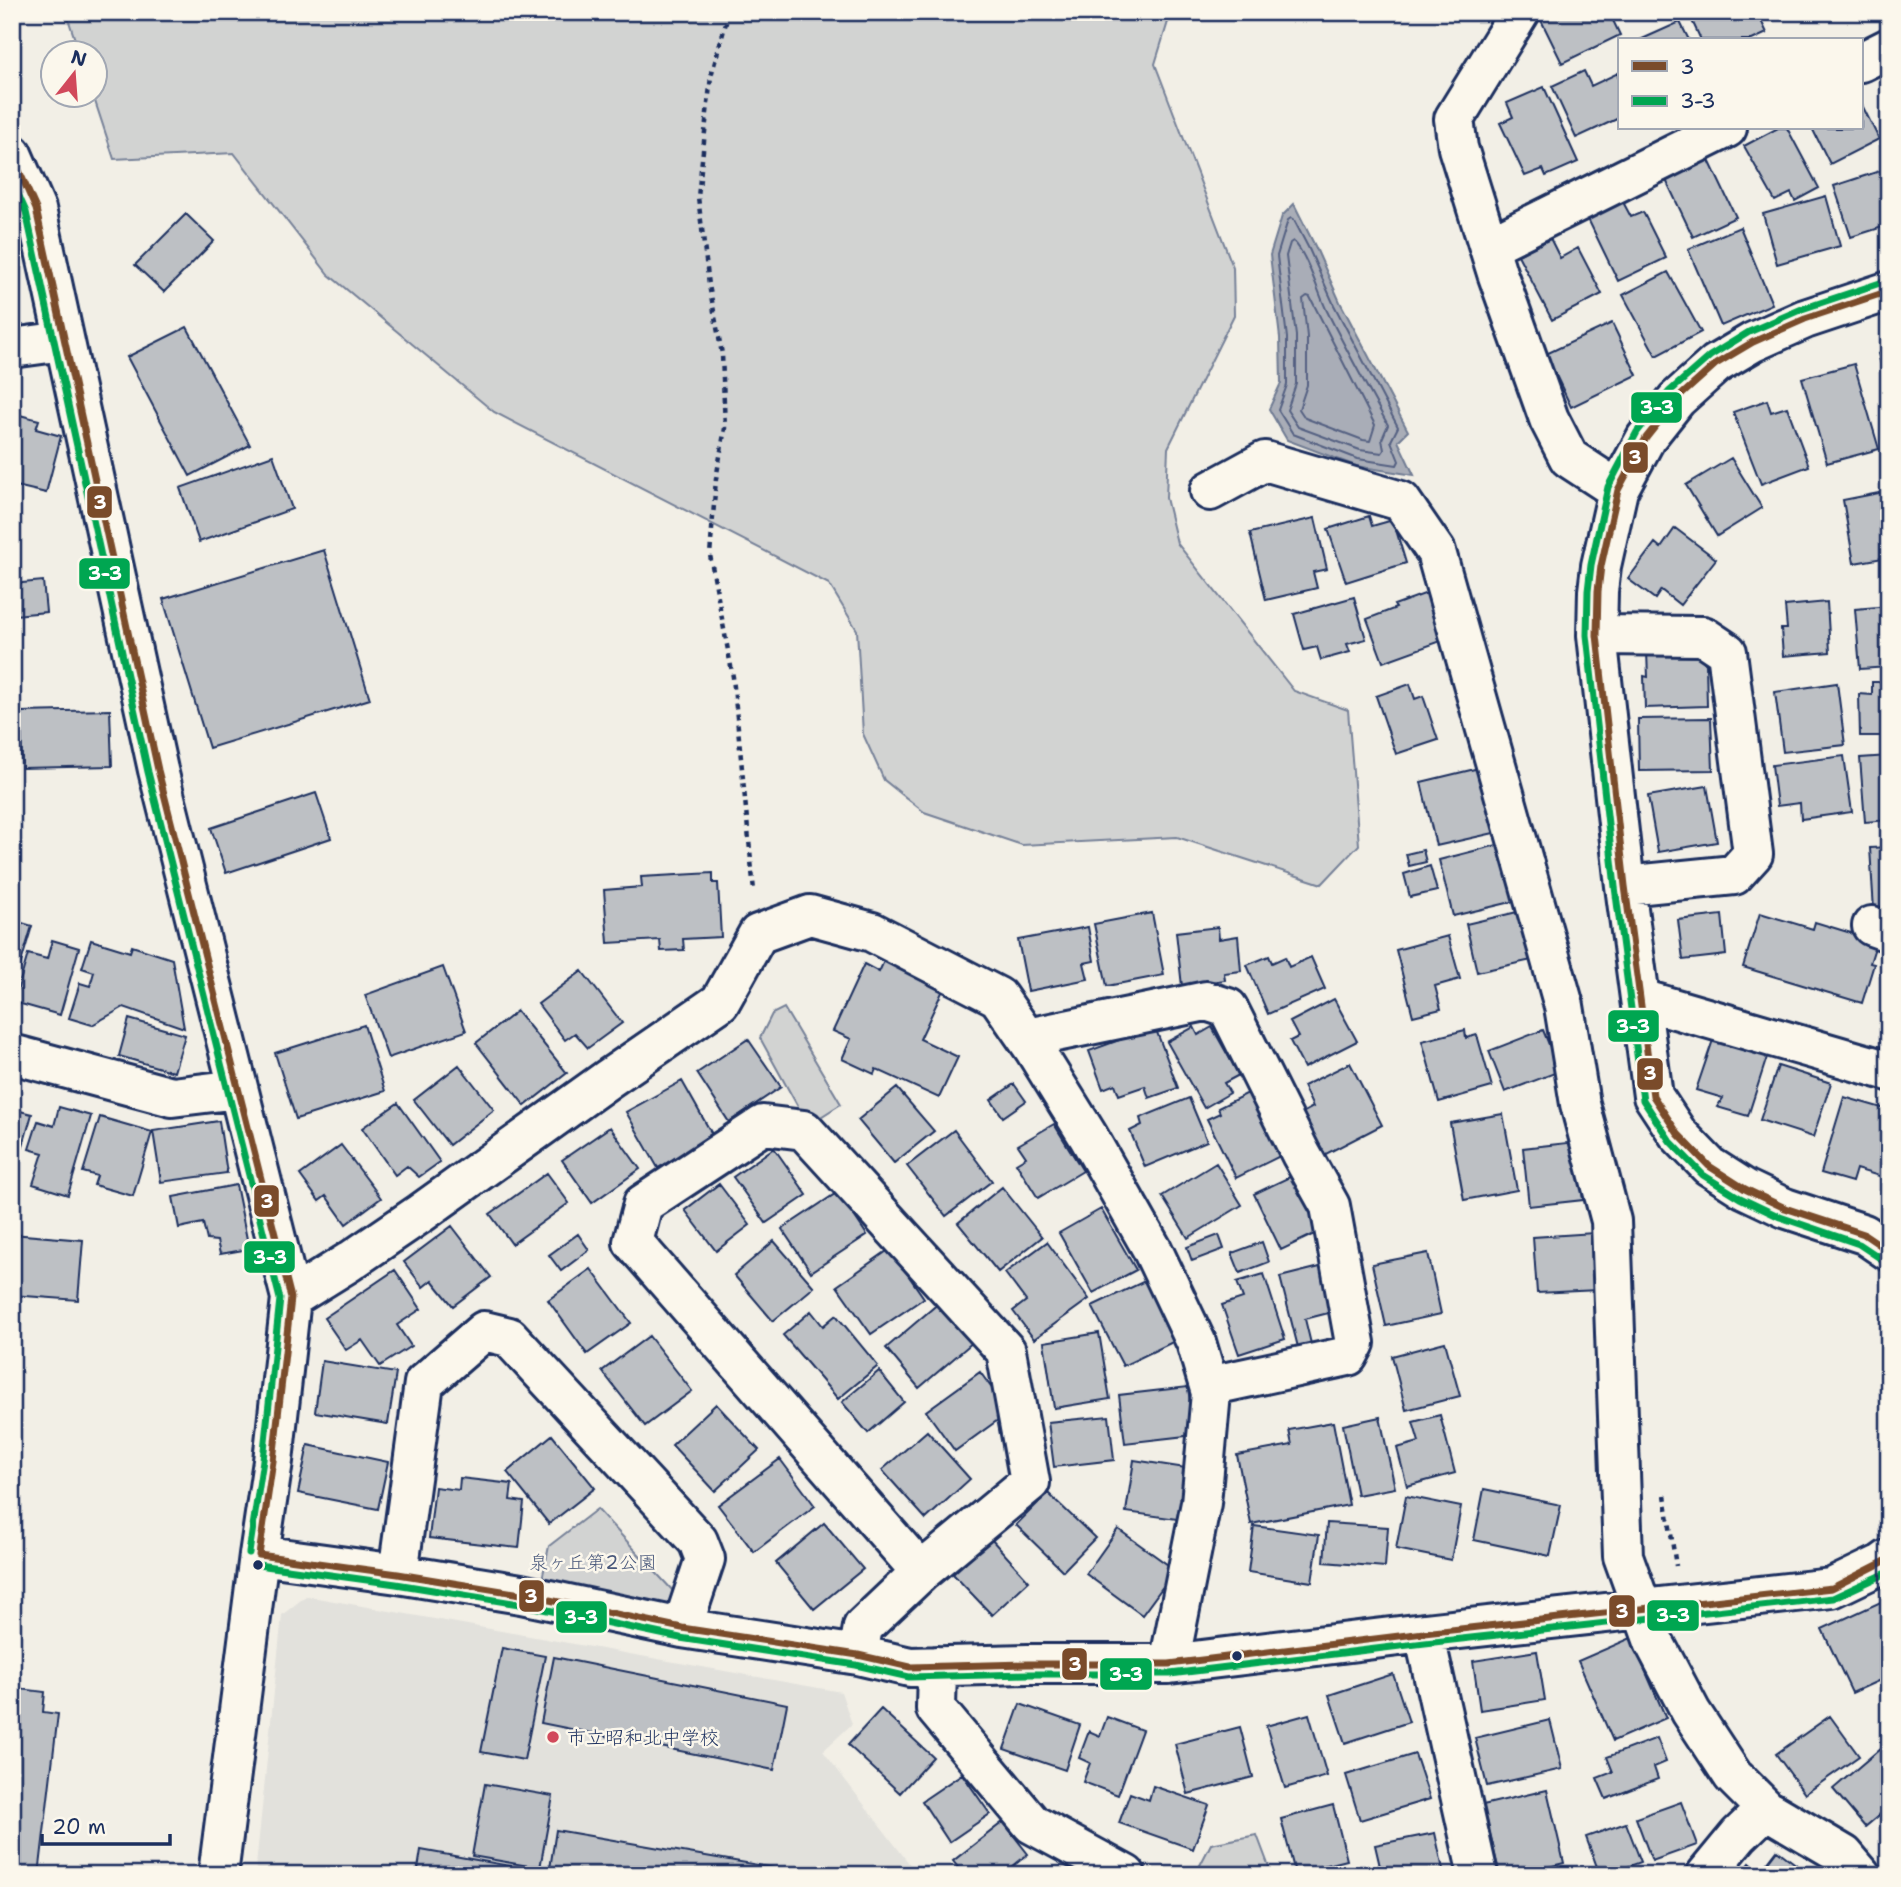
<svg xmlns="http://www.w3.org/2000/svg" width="1901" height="1887" viewBox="0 0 1901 1887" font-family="'Shantell Sans','Klee One',sans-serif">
	<rect width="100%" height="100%" fill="#f2efe6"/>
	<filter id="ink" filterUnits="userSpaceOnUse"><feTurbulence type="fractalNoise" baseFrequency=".0143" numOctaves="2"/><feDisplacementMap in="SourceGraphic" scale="14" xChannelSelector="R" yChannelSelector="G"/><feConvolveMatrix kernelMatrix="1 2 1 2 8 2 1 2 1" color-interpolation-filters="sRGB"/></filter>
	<g filter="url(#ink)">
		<path fill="#e2e1dc" d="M306 1596 841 1692 852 1724 823 1751 918 1875H255L282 1615Z"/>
		<path fill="#d2d3d2" stroke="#768198" stroke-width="2" d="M66 12H1171L1155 64 1233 267 1234 315 1168 448 1166 498 1177 543 1294 691 1348 710 1359 845 1322 884 1177 837 1022 845 924 812 884 780 863 734 857 630 829 584 494 412 328 274 234 153 114 159 93 95 94 94V52H79Z
			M784 1008 841 1104 808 1125 760 1038 772 1014Z
			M597 1509 674 1592 661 1616 540 1589 549 1546Z
			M1257 1835 1272 1875H1195L1211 1844Z"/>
		<path fill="#a9adb7" stroke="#707b93" stroke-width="2" d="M1294 204 1315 246 1340 302 1408 431 1398 441 1414 475 1356 466 1287 440 1269 409 1281 383 1280 338 1270 255 1282 216Z"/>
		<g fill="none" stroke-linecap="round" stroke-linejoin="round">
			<path stroke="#546182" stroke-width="2" d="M1291 218 1294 220 1309 249 1334 305 1398 427 1391 441 1399 461 1397 465 1358 459 1293 434 1278 410 1287 385V338L1277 256 1288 220Z
				M1293 241C1306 252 1318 292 1326 309 1345 348 1367 387 1388 425L1382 439 1384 450 1382 453 1360 450 1298 427 1287 410 1296 384V336L1286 256 1290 243Z
				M1307 296 1310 297 1375 425 1370 441 1363 440 1305 418 1299 409 1307 385V337L1303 299Z"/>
		</g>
		<path fill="#bdc0c4" stroke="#1b2f5e" stroke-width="2" d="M1541 12H1609L1620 35 1562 63 1538 14Z
			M1688 12H1757L1767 33 1752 40H1701Z
			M1680 22 1689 40H1640Z
			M1584 71 1591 86 1618 73 1619 118 1576 138 1552 86Z
			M1544 87 1578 162 1546 176 1543 169 1525 176 1500 123 1513 117 1507 103Z
			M1861 103 1879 139 1830 164 1812 128H1861Z
			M1778 128H1787L1819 188 1795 201 1791 193 1775 201 1744 146Z
			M1708 158 1736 217 1693 237 1665 178Z
			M1889 168V225L1851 237 1834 186Z
			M1826 196 1840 246 1777 264 1763 214Z
			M1623 202 1631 217 1643 212 1666 258 1618 281 1588 219Z
			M186 214 214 241 164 292 135 265Z
			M1740 227 1772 304 1721 326 1688 249Z
			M1550 238 1560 258 1578 248 1602 294 1552 320 1518 255Z
			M1668 272 1701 332 1656 356 1623 295Z
			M1612 323 1637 375 1571 407 1546 354Z
			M187 327 250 445 190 476 127 357Z
			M1889 351V392L1878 354Z
			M1854 364 1879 449 1827 463 1802 378Z
			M1767 400 1771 412 1787 407 1809 466 1761 484 1733 412Z
			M12 413 39 420 36 429 61 436 46 493 12 485Z
			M273 455 292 509 199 542 180 488Z
			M1731 458 1762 508 1717 536 1686 485Z
			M1889 491V557L1854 563 1843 500Z
			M1369 516 1372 526 1393 520 1406 563 1346 582 1328 529Z
			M1315 518 1327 569 1313 572 1317 588 1266 600 1250 533Z
			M1675 528 1716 559 1680 605 1661 590 1655 599 1628 579 1655 543 1661 548Z
			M324 550 370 699 209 748 163 599Z
			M43 581 46 612 15 615 12 584Z
			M1427 593 1444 640 1383 662 1367 619 1396 608 1394 605Z
			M1354 597 1366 639 1347 644 1350 652 1321 660 1317 647 1304 650 1294 614Z
			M1827 602 1830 652 1783 656 1781 629H1787L1785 606Z
			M1889 606V667L1860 669 1855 609Z
			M1695 651 1706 664 1707 706 1645 708 1644 676 1648 677 1647 652Z
			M1872 682H1889V736H1860L1859 694 1872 695Z
			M1837 683 1845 745 1783 752 1775 692Z
			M1410 684 1415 699 1423 696 1438 740 1396 754 1376 696Z
			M110 710 112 766 22 768 21 712Z
			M1711 718 1713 770 1639 771 1638 719Z
			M1844 756 1852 812 1801 819 1800 803 1777 806 1772 765Z
			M1889 756V820L1865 822 1860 758Z
			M1479 768 1494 833 1436 846 1421 782Z
			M1707 786 1717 842 1658 852 1648 796Z
			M316 793 331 838 226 873 211 828Z
			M1505 843 1520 900 1453 916 1439 860Z
			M1889 847V909L1874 910 1870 848Z
			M1423 850 1426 862 1409 866 1406 854Z
			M1430 866 1437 891 1410 897 1404 874Z
			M713 873V883H718L721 937 683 939 684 950 661 951 660 940 608 943 604 890 642 887 641 877Z
			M1530 909 1541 958 1477 972 1466 924Z
			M1152 913 1164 975 1107 986 1094 924Z
			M1760 913 1813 929 1815 922 1877 941 1870 963 1874 964 1862 1003 1743 967Z
			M1722 915 1726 955 1683 960 1678 920Z
			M12 920 32 926 12 993Z
			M1088 927 1094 961 1084 963 1088 979 1028 991 1018 940Z
			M1218 927 1219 939 1238 936 1241 971 1224 973 1225 980 1182 986 1176 932Z
			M1448 936 1460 979 1435 986 1441 1009 1413 1016 1396 950Z
			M52 940 79 948 60 1015 14 1002 28 954 47 959Z
			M91 940 130 952 132 946 172 959 184 1028 124 1007 92 1025 69 1018 80 983 90 986 94 972 82 968Z
			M1269 956 1272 963 1285 957 1289 967 1311 957 1325 989 1268 1014 1247 965Z
			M884 961 944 988 920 1039 958 1057 939 1098 876 1069 874 1074 842 1059 851 1039 833 1031 864 964 879 972Z
			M443 967 466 1031 388 1058 365 995Z
			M582 971 622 1023 588 1048 575 1033 565 1040 538 1004Z
			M1334 999 1357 1041 1304 1068 1290 1041 1298 1037 1290 1022Z
			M517 1011 567 1073 525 1106 476 1043Z
			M129 1019 185 1035 174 1072 119 1056Z
			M364 1025 385 1091 296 1119 275 1053Z
			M1155 1027 1178 1088 1149 1098 1145 1086 1119 1095 1115 1084 1103 1089 1089 1051Z
			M1194 1027 1198 1035 1212 1027 1239 1075 1224 1083 1230 1093 1204 1108 1167 1042Z
			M1465 1030 1466 1038 1477 1035 1492 1087 1439 1102 1422 1041Z
			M1543 1030 1560 1071 1505 1092 1489 1051Z
			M1714 1037 1768 1054 1748 1116 1717 1107 1723 1098 1696 1090Z
			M748 1039 781 1087 729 1122 697 1073Z
			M1350 1063 1382 1125 1324 1155 1302 1113 1313 1107 1303 1086Z
			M459 1065 494 1110 449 1145 414 1100Z
			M1778 1066 1831 1083 1813 1137 1760 1120Z
			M682 1081 713 1136 658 1168 626 1112Z
			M1014 1084 1026 1101 1003 1117 991 1100Z
			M897 1088 934 1131 894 1163 858 1120Z
			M1254 1090 1286 1153 1236 1178 1207 1119 1220 1113 1218 1108Z
			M1844 1097 1889 1110V1179L1856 1169 1852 1182 1821 1173Z
			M1189 1098 1207 1141 1145 1167 1130 1131 1142 1125 1140 1118Z
			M398 1103 440 1162 419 1177 407 1166 395 1175 362 1128Z
			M59 1107 91 1116 68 1195 33 1184 43 1153 29 1149 38 1121 54 1126Z
			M12 1109 32 1114 16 1170 12 1169Z
			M1503 1114 1517 1190 1464 1200 1450 1123Z
			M100 1117 152 1132 133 1196 94 1185 97 1176 83 1172Z
			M219 1121 227 1173 161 1182 153 1131Z
			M1054 1124 1083 1171 1038 1198 1016 1163 1026 1157 1018 1145Z
			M610 1127 640 1169 592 1203 562 1160Z
			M954 1130 992 1181 946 1216 907 1166Z
			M1576 1142 1583 1200 1529 1206 1523 1148Z
			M341 1145 381 1198 346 1224 326 1196 319 1201 300 1175Z
			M774 1148 807 1195 766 1223 733 1177Z
			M1216 1163 1242 1205 1188 1238 1162 1196Z
			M1300 1172 1327 1228 1281 1250 1254 1194Z
			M547 1173 569 1203 512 1244 490 1214Z
			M719 1184 750 1225 716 1251 685 1210Z
			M236 1185 249 1249 220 1254 217 1241 207 1240 203 1223 179 1228 173 1197Z
			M1002 1187 1042 1237 998 1272 958 1223Z
			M838 1192 867 1235 811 1272 782 1229Z
			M1101 1209 1136 1270 1093 1293 1059 1233Z
			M452 1226 491 1277 453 1306 432 1280 423 1287 404 1262Z
			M1594 1233 1598 1290 1537 1293 1533 1237Z
			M12 1234 83 1240 78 1300 12 1295Z
			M578 1234 589 1250 561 1271 549 1255Z
			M1219 1235 1224 1249 1192 1261 1187 1247Z
			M774 1241 814 1287 773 1321 734 1275Z
			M1047 1242 1089 1299 1034 1339 1013 1311 1026 1301 1005 1273Z
			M1262 1242 1269 1262 1240 1273 1232 1253Z
			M890 1249 924 1298 871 1334 837 1286Z
			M1428 1253 1441 1314 1386 1326 1372 1264Z
			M1332 1264 1344 1309 1305 1319 1312 1348 1299 1351 1280 1277Z
			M591 1269 631 1323 587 1354 548 1300Z
			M395 1270 421 1309 397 1325 411 1346 380 1366 362 1340 346 1350 324 1318Z
			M1264 1274 1285 1339 1239 1354 1222 1305 1243 1298 1237 1282Z
			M1149 1279 1179 1339 1123 1366 1092 1306Z
			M940 1302 973 1342 919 1388 886 1348Z
			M811 1311 823 1326 836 1315 878 1366 838 1399 783 1335Z
			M1099 1333 1110 1399 1054 1408 1044 1342Z
			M649 1336 692 1391 645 1426 602 1371Z
			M1445 1342 1460 1396 1406 1410 1392 1356Z
			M322 1361 396 1373 388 1424 315 1412Z
			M879 1371 904 1402 868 1433 842 1402Z
			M980 1372 1009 1412 955 1451 926 1411Z
			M1188 1387 1194 1435 1125 1443 1119 1395Z
			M716 1404 759 1450 715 1491 672 1445Z
			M1440 1415 1455 1473 1407 1486 1397 1448 1419 1442 1413 1422Z
			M1109 1416 1114 1460 1054 1467 1048 1422Z
			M1380 1417 1395 1488 1357 1495 1343 1425Z
			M1333 1422 1349 1505 1251 1524 1237 1455 1292 1445 1289 1430Z
			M927 1431 970 1479 926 1519 882 1470Z
			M552 1435 595 1488 549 1524 507 1472Z
			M308 1445 388 1462 378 1509 298 1493Z
			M780 1459 815 1506 754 1552 718 1505Z
			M1134 1460 1192 1469 1184 1520 1126 1512Z
			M460 1478 512 1484 510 1500 524 1502 519 1548 429 1538 435 1487 459 1490Z
			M1484 1489 1561 1505 1550 1556 1474 1540Z
			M1048 1493 1095 1538 1063 1571 1016 1525Z
			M1406 1496 1461 1507 1451 1560 1396 1549Z
			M824 1523 863 1569 814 1609 776 1563Z
			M1327 1523 1388 1527 1385 1567 1324 1562Z
			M1254 1526 1319 1535 1312 1582 1248 1572Z
			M1118 1529 1175 1570 1142 1615 1086 1574Z
			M991 1539 1029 1581 992 1615 953 1574Z
			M1885 1600 1889 1608V1676L1852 1693 1822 1629Z
			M1631 1638 1666 1718 1613 1741 1578 1661Z
			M502 1648 545 1656 524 1760 481 1752Z
			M1537 1651 1545 1700 1480 1710 1473 1661Z
			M554 1657 787 1704 774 1770 541 1723Z
			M1393 1674 1409 1722 1345 1743 1329 1695Z
			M12 1688 45 1692 43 1712 58 1714 39 1875H12Z
			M1020 1704 1080 1725 1065 1770 1004 1749Z
			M881 1709 933 1757 900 1793 848 1745Z
			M1309 1714 1327 1776 1285 1788 1266 1726Z
			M1830 1716 1859 1756 1805 1794 1776 1754Z
			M1107 1717 1142 1730 1118 1795 1083 1782 1090 1763 1079 1758 1089 1731 1100 1736Z
			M1550 1720 1562 1769 1487 1786 1475 1738Z
			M1240 1727 1253 1777 1188 1794 1175 1744Z
			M1657 1738 1666 1762 1654 1767 1658 1779 1606 1799 1597 1778 1613 1772 1607 1757Z
			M1880 1749 1889 1759V1807L1865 1827 1833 1789Z
			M1415 1754 1430 1799 1360 1820 1346 1775Z
			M962 1774 990 1814 949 1842 922 1801Z
			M485 1784 553 1796 540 1868 472 1856Z
			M1153 1786 1209 1805 1193 1849 1119 1823 1130 1793 1149 1800Z
			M1547 1790 1564 1863 1517 1875H1500L1483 1805Z
			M1681 1802 1697 1845 1652 1861 1636 1818Z
			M1333 1805 1347 1860 1295 1873 1281 1819Z
			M1003 1822 1028 1854 1002 1875H964L953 1861Z
			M1626 1823 1641 1862 1605 1875H1600L1586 1837Z
			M556 1830 815 1875H549Z
			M1435 1833 1444 1874 1382 1875 1375 1845Z
			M421 1850 549 1873V1875H449L418 1869Z
			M1777 1850 1810 1875H1741L1750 1863 1760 1872Z"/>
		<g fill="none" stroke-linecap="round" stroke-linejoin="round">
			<g stroke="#1b2f5e" stroke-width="44">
				<path id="minor" d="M1520 12 1454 119 1458 148 1497 273 1549 419 1569 458 1618 490
					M1861 62 1889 48
					M12 154 36 209 158 770 291 1298 273 1461 259 1555 218 1875
					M1489 246 1727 128
					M1889 291 1805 319 1753 342 1716 364 1677 399 1646 438 1618 490 1601 566 1598 591 1597 635 1625 886 1653 1096 1678 1134 1709 1166 1745 1189 1785 1208 1864 1234 1889 1251
					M12 348 64 341
					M1210 491 1265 461 1401 501 1436 552 1564 1006 1580 1104 1611 1221 1623 1556 1654 1642 1691 1712 1733 1776 1766 1809 1844 1855 1861 1875
					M1597 635 1703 636 1727 652 1753 854 1734 875 1625 886
					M1872 926 1889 932
					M1641 999 1889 1071
					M1027 1038 1206 1001 1228 1008 1301 1154 1330 1206 1355 1343 1348 1356 1209 1386
					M12 1054 172 1097 238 1089
					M291 1298 349 1262 421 1213 608 1079 720 1002 758 934 810 915 872 932 998 997 1034 1049 1088 1136 1152 1249 1196 1342 1211 1393 1201 1503 1169 1664
					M259 1555 398 1574 521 1594 682 1628 858 1655 910 1667 1028 1664H1169L1424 1633 1832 1588 1882 1564 1889 1559
					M398 1574 424 1383 484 1331 509 1337 698 1541 705 1559 682 1628
					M1424 1633 1478 1875
					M858 1655 863 1627 921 1572 1030 1482 1006 1351 804 1130 763 1125 643 1204 633 1242 921 1572
					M937 1666 936 1709 1032 1824 1126 1875
					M1706 1875 1739 1835 1766 1809"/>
			</g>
			<path stroke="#1b2f5e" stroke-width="4.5" stroke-dasharray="5 5" stroke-linecap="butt" d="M729 12 711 76 698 197 709 285 722 354 725 428 716 479 710 555 733 677 754 891
				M1665 1495 1676 1566"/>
			<use href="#minor" stroke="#fbf7ec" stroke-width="38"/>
			<g stroke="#fbf7ec" stroke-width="12">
				<path id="bus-1" d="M12 155 36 209 158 770 291 1298 273 1461 259 1555
					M1889 291 1805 319 1753 342 1716 364 1677 399 1646 438 1618 490 1601 566 1598 591 1597 635 1625 886 1653 1096 1678 1134 1709 1166 1745 1189 1785 1208 1864 1234 1889 1251
					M259 1555 398 1574 521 1594 682 1628 858 1655 910 1667 1028 1664H1169L1424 1633 1832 1588 1889 1559"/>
			</g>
			<g stroke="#fbf7ec" stroke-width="12">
				<path id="bus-2" d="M12 181 26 212 148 772 280 1299 263 1460 249 1553
					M1883 1260 1859 1244 1780 1217 1740 1198 1703 1175 1670 1141 1643 1100 1615 887 1587 635 1588 591 1591 565 1608 487 1637 432 1669 392 1710 356 1749 332 1802 309 1886 281
					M258 1565 396 1584 519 1604 680 1638 856 1665 909 1677 1028 1674H1170L1425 1643 1833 1598 1889 1572"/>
			</g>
			<use href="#bus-1" stroke="#7a4b2a" stroke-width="7"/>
			<use href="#bus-2" stroke="#00a651" stroke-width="7"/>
		</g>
	</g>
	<g fill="#1b2f5e" stroke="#fbf7ec" stroke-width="2.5">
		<circle cx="258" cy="1565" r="6"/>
		<circle cx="1237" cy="1656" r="6"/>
	</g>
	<circle fill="#d1495b" stroke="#fbf7ec" stroke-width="2.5" cx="553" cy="1737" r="7"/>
	<g text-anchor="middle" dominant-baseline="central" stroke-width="5" stroke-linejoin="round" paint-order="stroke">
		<g font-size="19" fill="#49587b" stroke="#fbf7ec">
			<text x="593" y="1562">泉ヶ丘第2公園</text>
		</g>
		<g font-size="19" fill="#1b2f5e" stroke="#fbf7ec" text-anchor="start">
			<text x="567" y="1737">市立昭和北中学校</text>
		</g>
	</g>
	<g stroke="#fbf7ec" stroke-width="2.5">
		<rect x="1630" y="391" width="53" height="33" rx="7" fill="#00a651"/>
		<rect x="1622" y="441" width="27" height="33" rx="7" fill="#7a4b2a"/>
		<rect x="86" y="485" width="27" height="34" rx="7" fill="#7a4b2a"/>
		<rect x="78" y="557" width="53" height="33" rx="7" fill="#00a651"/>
		<rect x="1607" y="1009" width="53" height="34" rx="7" fill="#00a651"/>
		<rect x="1636" y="1057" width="28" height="34" rx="7" fill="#7a4b2a"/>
		<rect x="253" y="1184" width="27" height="34" rx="7" fill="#7a4b2a"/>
		<rect x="243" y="1240" width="53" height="34" rx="7" fill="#00a651"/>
		<rect x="518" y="1579" width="27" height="34" rx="7" fill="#7a4b2a"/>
		<rect x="1608" y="1594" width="28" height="34" rx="7" fill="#7a4b2a"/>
		<rect x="1646" y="1599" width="54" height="33" rx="7" fill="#00a651"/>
		<rect x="555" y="1600" width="53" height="34" rx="7" fill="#00a651"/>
		<rect x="1061" y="1647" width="27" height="34" rx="7" fill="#7a4b2a"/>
		<rect x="1099" y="1657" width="54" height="34" rx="7" fill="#00a651"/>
	</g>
	<g font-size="19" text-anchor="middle" font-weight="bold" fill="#fff">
		<text x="1657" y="414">3-3</text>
		<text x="1635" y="464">3</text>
		<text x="100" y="509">3</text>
		<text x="105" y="580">3-3</text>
		<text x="1633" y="1033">3-3</text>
		<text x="1650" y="1080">3</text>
		<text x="267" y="1208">3</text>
		<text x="270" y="1264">3-3</text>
		<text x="531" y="1603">3</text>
		<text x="1622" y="1618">3</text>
		<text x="1673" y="1622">3-3</text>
		<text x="581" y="1624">3-3</text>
		<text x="1075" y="1671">3</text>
		<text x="1126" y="1681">3-3</text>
	</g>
	<rect width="1901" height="1887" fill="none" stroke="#fbf7ec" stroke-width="42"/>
	<rect x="21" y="21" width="1859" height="1845" fill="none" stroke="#1b2f5e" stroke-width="2.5" filter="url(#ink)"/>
	<rect x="1618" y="38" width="245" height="91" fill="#fbf7ec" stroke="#a1a7b3" stroke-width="2"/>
	<rect x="1632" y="61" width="35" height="10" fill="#7a4b2a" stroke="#a1a7b3" stroke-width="2"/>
	<text x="1680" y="74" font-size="21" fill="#1b2f5e">3</text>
	<rect x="1632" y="96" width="35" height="10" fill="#00a651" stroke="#a1a7b3" stroke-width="2"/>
	<text x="1680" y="108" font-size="21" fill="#1b2f5e">3-3</text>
	<g transform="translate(74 74) rotate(17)"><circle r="33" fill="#fbf7ec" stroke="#a1a7b3" stroke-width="2"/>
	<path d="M0-5L12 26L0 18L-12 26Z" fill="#d1495b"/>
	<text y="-10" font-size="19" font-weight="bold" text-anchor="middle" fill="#1b2f5e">N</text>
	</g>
	<path d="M42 1834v10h128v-10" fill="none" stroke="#1b2f5e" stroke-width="3.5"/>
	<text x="52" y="1834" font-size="21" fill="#1b2f5e" stroke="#fbf7ec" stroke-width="5" paint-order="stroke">20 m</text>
</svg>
